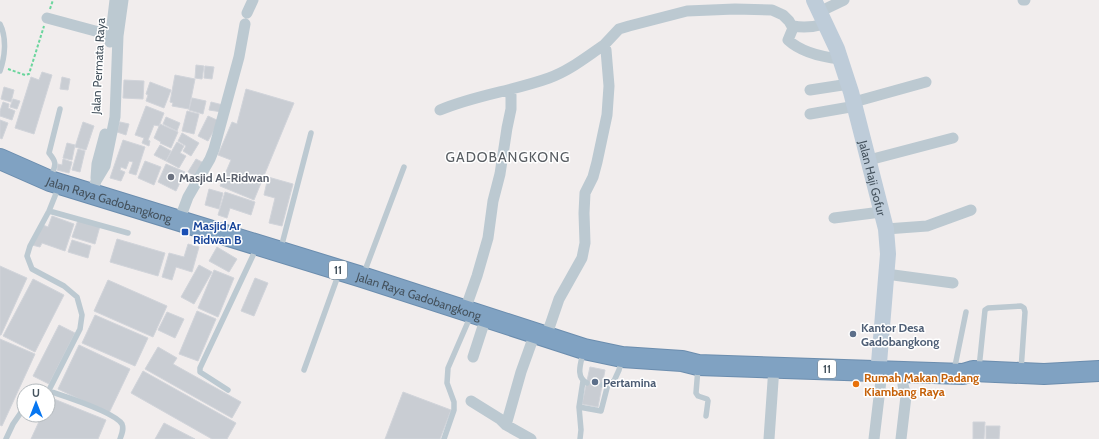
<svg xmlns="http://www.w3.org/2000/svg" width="1099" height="439" viewBox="0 0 1099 439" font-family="Cabin,sans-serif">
	<rect width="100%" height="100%" fill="#f1eded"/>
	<path fill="#c9cdd3" stroke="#d1d4da" d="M196 65 204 66 202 79 195 78Z
		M205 66 214 67 212 79 204 78Z
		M42 72 52 75 34 134 15 128 31 77 39 80Z
		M175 75 195 79 189 109 172 106 173 103 170 102Z
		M62 77 70 79 68 90 60 89Z
		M124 80 144 81 143 99 123 98Z
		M150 82 171 90 164 108 146 101 148 95 146 94Z
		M4 87 14 90 11 102 1 99Z
		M246 89 294 103 254 200 220 186 231 160 218 155 232 122 237 124Z
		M192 98 206 101 203 114 189 110Z
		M13 99 20 101 17 109 10 107Z
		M3 102 9 104 8 108 15 111 12 120 0 116V111Z
		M211 102 223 105 222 112 209 110Z
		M146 106 164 113 159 126 154 125 148 140 150 141 149 146 142 143 144 138 135 135Z
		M187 111 199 114 194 134 182 131Z
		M208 116 219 121 208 141 198 136Z
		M166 117 180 123 177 131 163 124Z
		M0 120 8 123 2 139 0 138Z
		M83 122 94 126 86 150 75 147Z
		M120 122 129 124 126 135 117 132Z
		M160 124 178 132 171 148 160 143 161 142 154 138Z
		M182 133 199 143 191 156 183 151 186 146 178 141Z
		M123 140 145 147 136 175 129 173 133 162 129 161 126 169 121 167 120 170 125 172 121 181 110 178Z
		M177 142 184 146 180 153 186 156 179 168 166 161Z
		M67 143 75 145 72 160 63 158Z
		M160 145 171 151 166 161 154 155Z
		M78 149 85 151 80 172 72 170Z
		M63 159 72 162 69 173 57 170 58 164 62 165Z
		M196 159 204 163 196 177 188 172Z
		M145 161 161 167 154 185 138 178Z
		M166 164 185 172 176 191 158 182Z
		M268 177 293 184 282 226 269 223 275 198 264 195Z
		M209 189 223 193 219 209 205 205Z
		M225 192 255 202 251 215 230 208 227 218 218 215Z
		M52 216 74 224 65 251 42 243 40 247 32 245 43 225 48 227Z
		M78 220 100 226 95 244 72 237Z
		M117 239 165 253 158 276 110 262Z
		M72 240 91 246 88 258 68 252Z
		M188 244 199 247 192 272 176 267 172 280 162 277 169 253 184 257Z
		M217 247 237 259 229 272 209 261Z
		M199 265 212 272 194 304 181 297Z
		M0 266 27 278 1 335H0Z
		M214 270 234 278 218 317 198 308Z
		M255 278 268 283 254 316 241 311Z
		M33 279 64 295 35 352 3 336Z
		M108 280 167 306 153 337 94 311Z
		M197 311 216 319 198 361 179 354Z
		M167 312 184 319 175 338 158 330Z
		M95 315 148 338 135 366 82 343Z
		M59 325 75 333 49 384 33 376Z
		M0 339 35 354 2 426 0 425Z
		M79 345 130 369 109 413 58 389Z
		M158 347 177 358 173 364 241 402 232 418 145 369Z
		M590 367 605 370 598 407 582 404Z
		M143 371 236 423 227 439H212L131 393Z
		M403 392 451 410 440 439H385Z
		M49 397 106 420 98 439H31L42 415H48V400Z
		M973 422H985L984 439H973Z
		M164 423 195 439H155Z
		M986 426H1000L999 439H986Z"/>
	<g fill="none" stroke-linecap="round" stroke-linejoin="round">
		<g stroke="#6b8dae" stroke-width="22">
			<g id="highway">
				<path id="s2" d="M0 159 50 181 362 277 584 349 622 357 682 361 698 365 963 374 973 371 1044 374 1099 371"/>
			</g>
		</g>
		<path stroke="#6bd59d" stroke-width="2" stroke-dasharray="3 2" stroke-linecap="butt" d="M50 9 53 0
			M8 69 25 75 29 74 44 26"/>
		<path stroke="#bcc9d1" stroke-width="5.5" d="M0 24C7 38 5 57 0 71
			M51 177C55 165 58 164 49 153L60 109
			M49 211 128 233
			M281 248 311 133
			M364 273 404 167
			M583 353C581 363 575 377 587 383
			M955 366 966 312
			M698 368 696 393 698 396 707 399 708 401 706 416
			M979 368 985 310 988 308 1021 306 1024 308 1025 312 1021 370
			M304 370 339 273
			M602 385 614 381 619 370 622 359
			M228 390 200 372V368L256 249
			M49 391C64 396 115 412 122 424 124 429 122 434 120 439
			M48 392 80 329 82 315 77 297 64 286 32 269 27 256 30 246 49 211 59 186
			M579 407 601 411 608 384
			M6 439 13 424 24 408
			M444 439 454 410V402L447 383 448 368 471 315
			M580 439 581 430 579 407 583 381"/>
		<path stroke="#bcc9d1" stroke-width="11" d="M1023 0H1025
			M819 12 844 0
			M247 13 253 0
			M47 18 110 35
			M793 26C805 28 814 27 825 24
			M110 42 115 0
			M810 90 849 84
			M854 102 926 82
			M440 110C475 95 513 91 549 78 569 71 586 57 604 45
			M810 114 856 106
			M869 160 953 138
			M96 178 97 164 105 134
			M92 194 96 181 105 166 115 117 118 36 123 0
			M834 218 881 212
			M179 221 188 197 210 159 214 149 239 57 245 24
			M886 229 927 226 971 210
			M886 274 953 283
			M465 310 477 276 488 238 493 201 500 174 507 128 511 109V95L507 91
			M546 337 559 299 582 258 585 243 584 213 585 193 593 177 597 162 607 115 609 86 606 50 604 45 619 29 629 26 687 11 735 9 772 10 783 15 789 21 793 28 788 40C802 53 822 57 840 59
			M473 357 486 317
			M471 401 500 419 506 425 531 439
			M506 425 521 372 535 333
			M769 439 774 367
			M874 439 882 372
			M901 439 906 396 903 385V372"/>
		<path stroke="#beccd9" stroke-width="16" id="s1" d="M814 0 837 49 851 92 886 229 888 254 879 363"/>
		<use href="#highway" stroke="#80a2c2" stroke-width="20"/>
	</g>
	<circle fill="#6b7280" stroke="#fff" stroke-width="1.5" cx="171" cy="177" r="4"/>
	<rect fill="#1a4fb4" stroke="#fff" stroke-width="1.5" x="181" y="228" width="8" height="8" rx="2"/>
	<g fill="#5c6f8a" stroke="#fff" stroke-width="1.5">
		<circle cx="853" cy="334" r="4"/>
		<circle cx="595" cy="382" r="4"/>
	</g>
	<circle fill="#e8710a" stroke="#fff" stroke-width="1.5" cx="856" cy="384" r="4"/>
	<g text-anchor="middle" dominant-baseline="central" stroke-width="3" stroke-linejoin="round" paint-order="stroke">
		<g fill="#fff" stroke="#7c868e" stroke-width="1">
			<rect x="329" y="261" width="18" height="18" rx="3"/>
			<rect x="818" y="360" width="18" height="18" rx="3"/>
		</g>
		<g font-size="11" font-weight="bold" fill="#44525d">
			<text x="338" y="270">11</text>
			<text x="827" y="369">11</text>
		</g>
		<g font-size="12" fill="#44525d" stroke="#fff">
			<text transform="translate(98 66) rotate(-87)">Jalan Permata Raya</text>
			<text stroke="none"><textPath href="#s1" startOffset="188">Jalan Haji Gofur</textPath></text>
			<text stroke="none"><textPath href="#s2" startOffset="117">Jalan Raya Gadobangkong</textPath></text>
			<text stroke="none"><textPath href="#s2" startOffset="441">Jalan Raya Gadobangkong</textPath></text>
		</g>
		<g font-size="12" font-weight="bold" fill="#5b616d" stroke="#fff" text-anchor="start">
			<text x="179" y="177">Masjid Al-Ridwan</text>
		</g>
		<g font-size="12" font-weight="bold" fill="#164399" stroke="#fff" text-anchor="start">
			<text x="193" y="225">Masjid Ar<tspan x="193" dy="14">Ridwan B</tspan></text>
		</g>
		<g font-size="12" font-weight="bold" fill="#4e5e75" stroke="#fff" text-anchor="start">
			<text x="861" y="327">Kantor Desa<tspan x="861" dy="14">Gadobangkong</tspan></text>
			<text x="603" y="382">Pertamina</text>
		</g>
		<g font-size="12" font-weight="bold" fill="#c56008" stroke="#fff" text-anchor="start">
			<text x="864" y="377">Rumah Makan Padang<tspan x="864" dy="14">Kiambang Raya</tspan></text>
		</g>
		<g font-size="14" letter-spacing="1" fill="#595e63" stroke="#fff">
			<text x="508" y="157">GADOBANGKONG</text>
		</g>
	</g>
	<g transform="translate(36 403)"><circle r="19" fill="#ffffff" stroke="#b4babe"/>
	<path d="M0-3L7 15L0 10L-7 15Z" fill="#0776f1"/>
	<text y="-6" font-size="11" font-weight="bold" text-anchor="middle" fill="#44525d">U</text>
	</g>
</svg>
